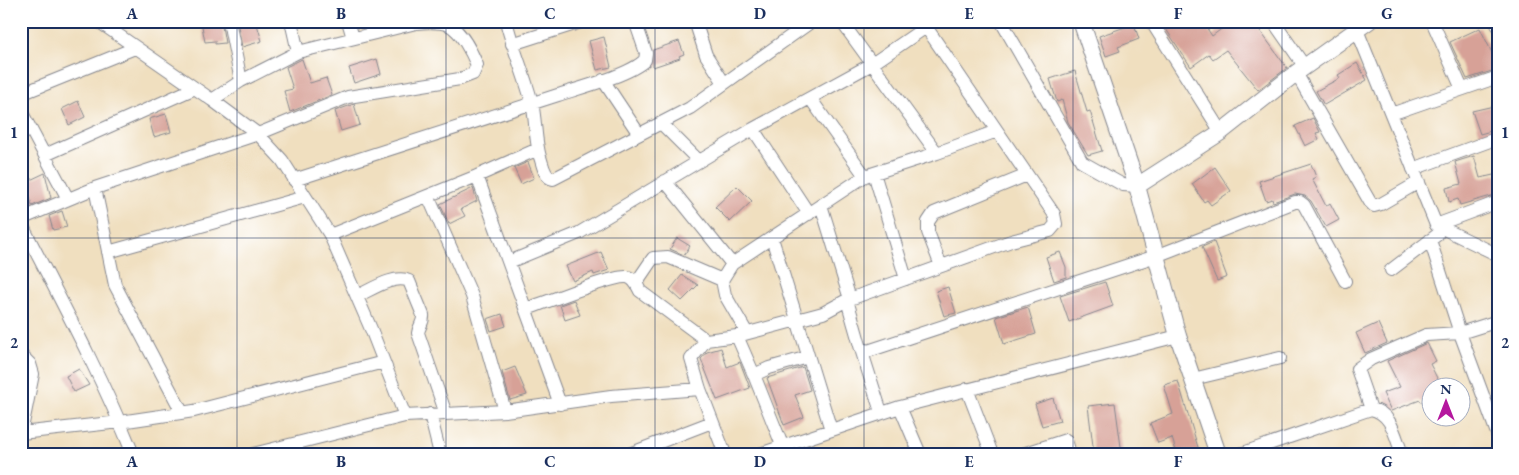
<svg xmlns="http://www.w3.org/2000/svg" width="1519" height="475" viewBox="0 0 1519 475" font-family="'EB Garamond',serif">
	<rect width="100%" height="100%" fill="#fff"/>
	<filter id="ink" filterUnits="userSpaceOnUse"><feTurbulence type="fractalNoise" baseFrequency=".02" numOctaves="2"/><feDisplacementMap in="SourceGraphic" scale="10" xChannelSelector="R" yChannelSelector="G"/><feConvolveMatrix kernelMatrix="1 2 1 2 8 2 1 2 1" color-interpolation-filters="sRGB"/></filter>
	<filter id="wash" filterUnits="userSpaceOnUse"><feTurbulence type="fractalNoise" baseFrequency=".0096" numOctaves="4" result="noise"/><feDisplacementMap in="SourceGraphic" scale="20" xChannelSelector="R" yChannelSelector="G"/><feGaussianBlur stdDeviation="1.12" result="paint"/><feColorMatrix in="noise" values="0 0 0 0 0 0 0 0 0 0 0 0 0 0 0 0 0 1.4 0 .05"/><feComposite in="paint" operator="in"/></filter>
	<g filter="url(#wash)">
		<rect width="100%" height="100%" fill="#f0dfbf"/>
		<g id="blocks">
			<path fill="#d7a197" d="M201 21H221L225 43 215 44V41L205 42Z
				M237 21H256L262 41 242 47Z
				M1171 21H1202L1212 36 1232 21H1253L1287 68 1258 90 1226 50 1213 59 1209 54 1191 67 1164 26Z
				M1134 24 1139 39 1118 47 1120 51 1106 56 1099 36Z
				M1480 28 1493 55 1494 54 1498 62V69L1467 79 1450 42Z
				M604 37 611 67 597 70 589 41Z
				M679 41 684 54 679 56 680 58 653 67V50Z
				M302 59 310 83 326 78 332 95 290 112 284 91 293 89 286 67Z
				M377 59 381 74 354 83 349 68Z
				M1357 63 1367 80 1324 105 1316 91 1340 78 1338 75Z
				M1075 71 1087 112 1090 111 1102 151 1088 155 1068 122 1062 100 1057 102 1050 79Z
				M78 101 85 117 69 125 62 109Z
				M354 104 360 125 341 131 335 111Z
				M1498 105V129L1480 134 1472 111Z
				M166 114 171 132 154 137 149 119Z
				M1313 118 1320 132 1316 133 1319 139 1305 146 1295 126Z
				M1474 156 1480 178 1498 174V194L1460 205 1458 199 1449 202 1446 188 1461 184 1455 162Z
				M528 162 534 178 521 184 514 168Z
				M1311 164 1316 177 1312 179 1326 206 1330 203 1339 220 1326 227 1311 201 1305 196 1295 194 1273 202 1272 199 1266 201 1259 181Z
				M1215 167 1231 191 1211 205 1207 200 1204 202 1192 184Z
				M45 173 51 198 32 206 26 182Z
				M737 186 752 201 730 222 715 207Z
				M473 188 477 201 461 209 465 216 449 224 440 204Z
				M62 211 67 227 53 230 49 216Z
				M677 238 690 246 684 255 670 249Z
				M1214 242 1227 277 1217 281 1202 247Z
				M601 252 609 270 594 275 593 272 573 281 566 266Z
				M1060 252 1066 267V277L1054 281 1046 257Z
				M682 275 698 285 682 301 670 290Z
				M1105 282 1113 306 1069 322 1060 296Z
				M948 287 956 313 944 316 936 291Z
				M574 300 580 315 565 320 560 305Z
				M1028 307 1036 334 1004 344 996 317Z
				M502 314 506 326 491 331 487 319Z
				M1378 323 1387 343 1365 353 1356 333Z
				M1427 343 1436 361 1430 364 1442 388H1432V399L1421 402 1420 400 1391 411 1383 393 1400 387 1387 361Z
				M721 348 727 367 740 362 750 388 717 400 701 359 707 352Z
				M515 367 527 395 510 400 502 372Z
				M803 367 810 390 795 395 804 417 784 425 767 378Z
				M79 369 89 385 74 392 66 376Z
				M1178 381 1200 454H1177L1172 438 1158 443 1150 423 1173 414 1164 385Z
				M1053 398 1060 421 1042 426 1035 404Z
				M1115 403 1122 454H1094L1088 406Z"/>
		</g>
	</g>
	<g filter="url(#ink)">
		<use href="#blocks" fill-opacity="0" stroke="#86878e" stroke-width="1"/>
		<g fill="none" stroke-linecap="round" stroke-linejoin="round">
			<g stroke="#86878e" stroke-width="14">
				<path id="minor" d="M98 21 212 100 258 134 282 160 330 235 371 329 405 416
					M229 21 241 81
					M291 21 298 52
					M348 21 353 38
					M506 21C513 49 525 76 532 103 536 121 535 140 540 157 543 165 544 177 553 179L690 108 812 21
					M695 21 706 55 724 83
					M841 21 937 153
					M1001 21 1082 162 1123 185 1137 186
					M1151 21 1221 132
					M1273 21 1305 67
					M1432 21 1462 89
					M1495 21 1498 26
					M1357 30 1436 225 1498 255
					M512 44 584 21
					M1296 73 1370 202 1374 206 1381 204 1419 182
					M603 80 639 134
					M21 94 135 48
					M810 98 865 176
					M21 111 68 199
					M1391 114 1498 77
					M661 123 699 161
					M753 129 809 214
					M45 155 195 88
					M1413 169 1498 138
					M874 173 906 279
					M477 176 560 404
					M294 180C382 152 470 124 558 95 580 88 630 75 645 60L646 53 635 21
					M665 181 732 264
					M95 188 115 285 182 412
					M428 196 472 296 505 411
					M821 205 850 299
					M21 219 95 188 258 134 348 97 460 79 473 74 477 65C472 53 461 31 449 25 439 21 426 22 416 23L298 52 241 81 212 100
					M21 223C60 299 101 375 133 454
					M1436 225 1498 202
					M330 235 477 176 538 149
					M772 238 831 430
					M1430 240 1460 333 1498 436
					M108 252 305 197
					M509 262 579 233 753 129 872 64 926 27
					M941 266 928 232V222L934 213 1027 175
					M1391 270 1437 235
					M636 283 653 258 668 257 722 280
					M357 296C371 290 394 274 409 281L423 315C424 322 419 326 418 333L446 414
					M847 300 861 349 868 351 1156 256 1295 202H1300L1304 205 1345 281
					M526 309C545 303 612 275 627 277 634 278 637 285 640 291L706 340 737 336 823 313 847 300 1011 241 1050 231 1056 224 1054 214 922 21
					M747 333 725 295 722 280 732 264 865 176 937 153 997 131
					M737 336 754 375 769 368 808 357
					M706 340 691 359 700 389 725 454
					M861 349 881 412
					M21 355 30 364 33 374 21 433 120 422 194 411 384 362
					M754 375 782 445
					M1193 379 1280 358
					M967 389 992 454
					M900 407 920 454
					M1371 409 1357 369 1371 359 1426 335 1460 333 1498 321
					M430 414 440 454
					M253 454 405 416 505 411 611 396 700 389
					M629 454 712 422
					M760 454 900 407 1178 336
					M1023 454 1066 440 1070 454
					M1240 454 1371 409C1392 413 1395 436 1402 454"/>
			</g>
			<g stroke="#86878e" stroke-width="18">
				<path id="tertiary" d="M1081 21 1137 186 1178 336 1218 454
					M1137 186 1221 132 1296 73 1369 21"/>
			</g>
			<use href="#minor" stroke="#fff" stroke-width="12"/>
			<use href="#tertiary" stroke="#fff" stroke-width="16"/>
		</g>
	</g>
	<path fill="none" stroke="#1b2f5e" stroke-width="1" stroke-opacity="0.55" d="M237 21V454M446 21V454M655 21V454M864 21V454M1073 21V454M1282 21V454M21 238H1498"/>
	<rect width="1519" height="475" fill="none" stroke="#fff" stroke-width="55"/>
	<g transform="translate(1446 402)"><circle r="24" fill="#ffffff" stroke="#a4acbf"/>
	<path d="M0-4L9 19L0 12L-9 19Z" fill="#b5179e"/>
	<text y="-8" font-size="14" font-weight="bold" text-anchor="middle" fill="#1b2f5e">N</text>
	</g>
	<rect x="28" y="28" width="1464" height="420" fill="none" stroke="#1b2f5e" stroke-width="2"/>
	<g font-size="16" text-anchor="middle" font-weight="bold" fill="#1b2f5e">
		<text x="132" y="19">A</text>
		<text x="341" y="19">B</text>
		<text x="550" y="19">C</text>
		<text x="760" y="19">D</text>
		<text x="969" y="19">E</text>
		<text x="1178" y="19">F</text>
		<text x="1387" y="19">G</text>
		<text x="14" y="138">1</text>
		<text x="1505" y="138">1</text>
		<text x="14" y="348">2</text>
		<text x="1505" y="348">2</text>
		<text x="132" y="467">A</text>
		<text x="341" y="467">B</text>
		<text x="550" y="467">C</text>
		<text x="760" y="467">D</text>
		<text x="969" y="467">E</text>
		<text x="1178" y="467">F</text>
		<text x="1387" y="467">G</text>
	</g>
</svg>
